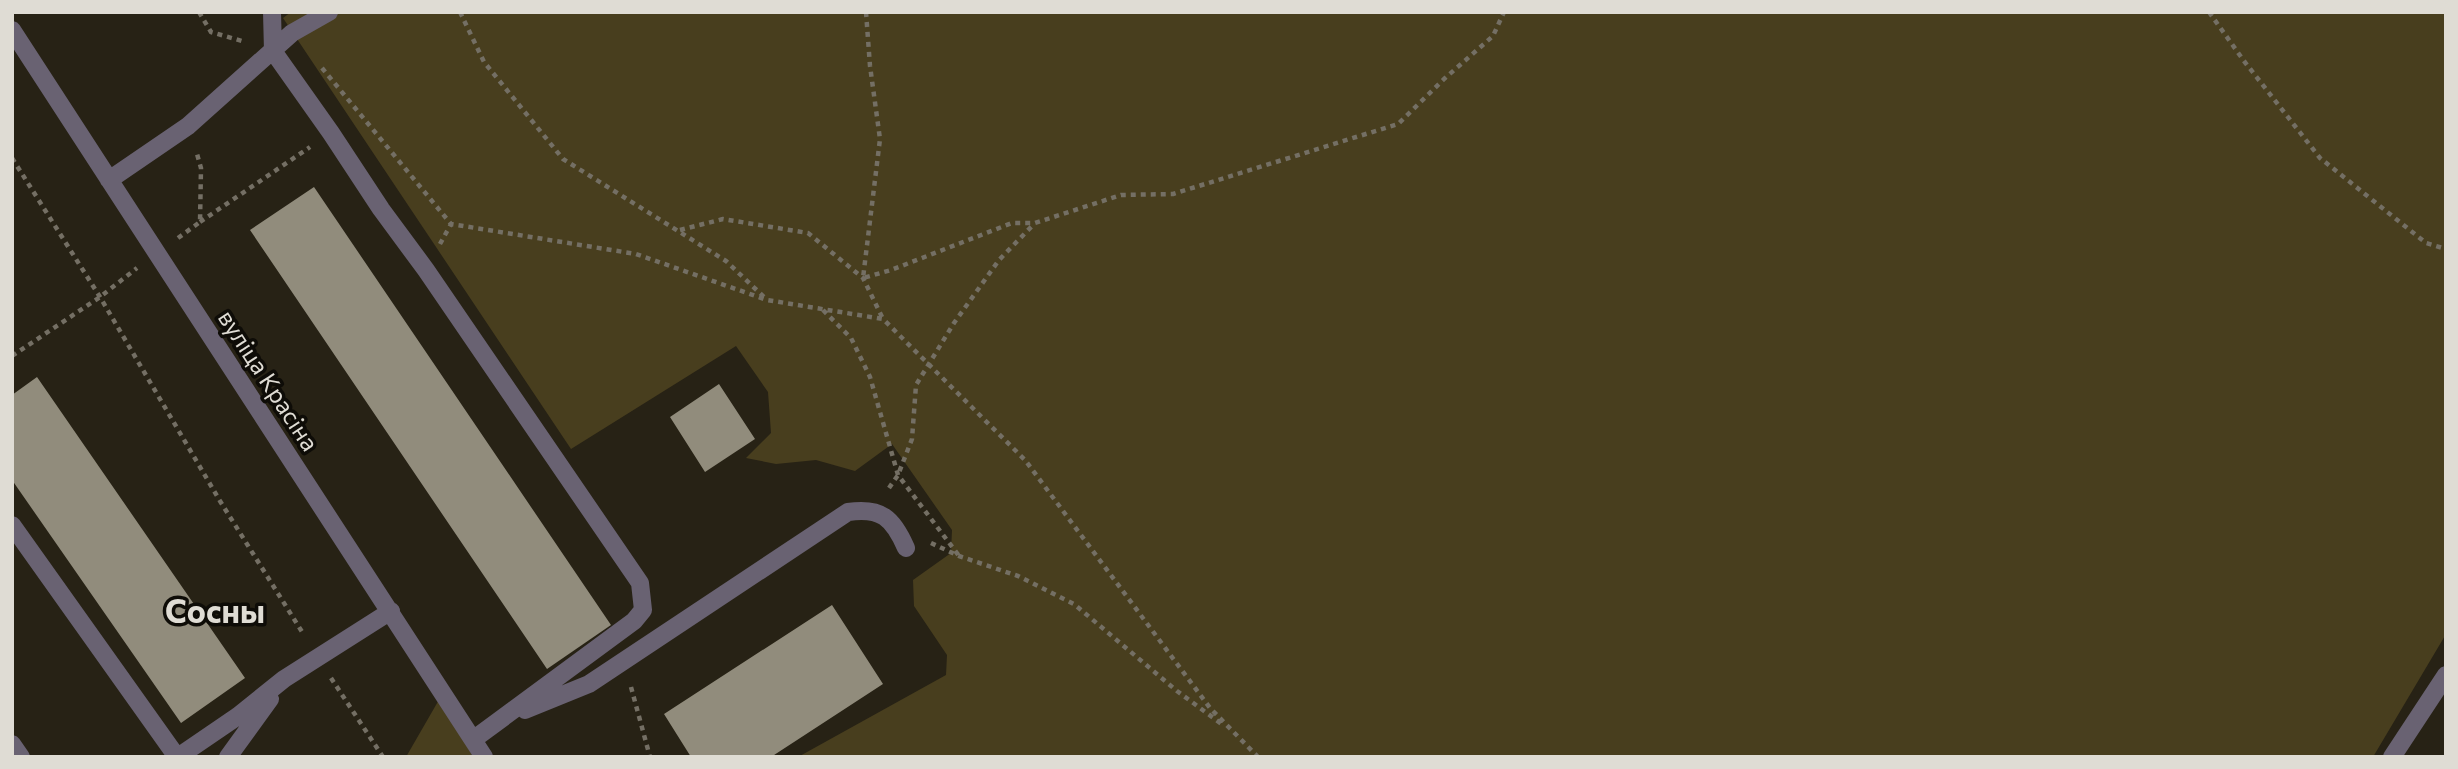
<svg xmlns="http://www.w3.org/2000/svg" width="2458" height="769" viewBox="0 0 2458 769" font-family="Commissioner,sans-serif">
	<rect width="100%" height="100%" fill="#272215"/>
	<path fill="#483e1e" d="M291 12H2446V634L2373 757H798L946 675 947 655 914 606 913 580 951 553 952 530 892 444 855 471 816 460 776 464 746 458 771 433 768 392 736 346 571 449 283 18Z
		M440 698 473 757H406Z"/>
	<path fill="#918c7c" d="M314 187 611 625 547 669 250 230Z
		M37 377 245 678 181 723 12 480V395Z
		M719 384 755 439 705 472 670 417Z
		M832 605 883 684 771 757H691L664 714Z"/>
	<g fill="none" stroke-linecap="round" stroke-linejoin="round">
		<path stroke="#746f64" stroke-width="4.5" stroke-dasharray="5 5" stroke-linecap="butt" d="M199 12 211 32 242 41
			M460 12 484 62 563 159 726 261 764 297
			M866 12 870 66 880 139 863 278 891 270 1012 223H1035L1121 195 1173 194 1398 124 1444 79 1493 36 1504 12
			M2209 12 2244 61 2320 158 2426 243 2446 249
			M322 68 451 224 636 254 767 300 883 319 1025 460 1210 708 1258 757
			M12 158 100 297 220 501 304 635
			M200 222 310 147
			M680 230 723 219 808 233 863 278 883 319
			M178 238 200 222 201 168 197 154
			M440 244 451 224
			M823 310 851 338 870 377 898 475 959 556
			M12 356 100 297 137 268
			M889 488 898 475 912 439 916 385 954 323 999 260 1034 224
			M931 543 959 556 1018 576 1074 604 1177 691 1223 725
			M331 678 383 757
			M631 687 650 757"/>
		<path stroke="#696272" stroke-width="18" d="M272 12 273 51 331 133 381 209 426 270 640 583 643 610 634 621 474 739
			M12 30 484 757
			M109 180 188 126 292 33 329 12
			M12 525 177 757
			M525 710 589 684 848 512C881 507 893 518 906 548
			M12 744 21 757
			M178 757 238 716 284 679 391 611
			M228 757 270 699
			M2392 757 2446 675"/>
	</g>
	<g text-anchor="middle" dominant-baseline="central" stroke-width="7" stroke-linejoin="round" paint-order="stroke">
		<g font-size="24" fill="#dfdcd4" stroke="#0e0c07">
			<text transform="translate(269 380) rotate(57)">вуліца Красіна</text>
		</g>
		<g font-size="32" font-weight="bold" fill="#dfdcd4" stroke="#0e0c07">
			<text x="215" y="610">Сосны</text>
		</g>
	</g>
	<rect width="2458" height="769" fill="none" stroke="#dfdcd4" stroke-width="28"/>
</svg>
